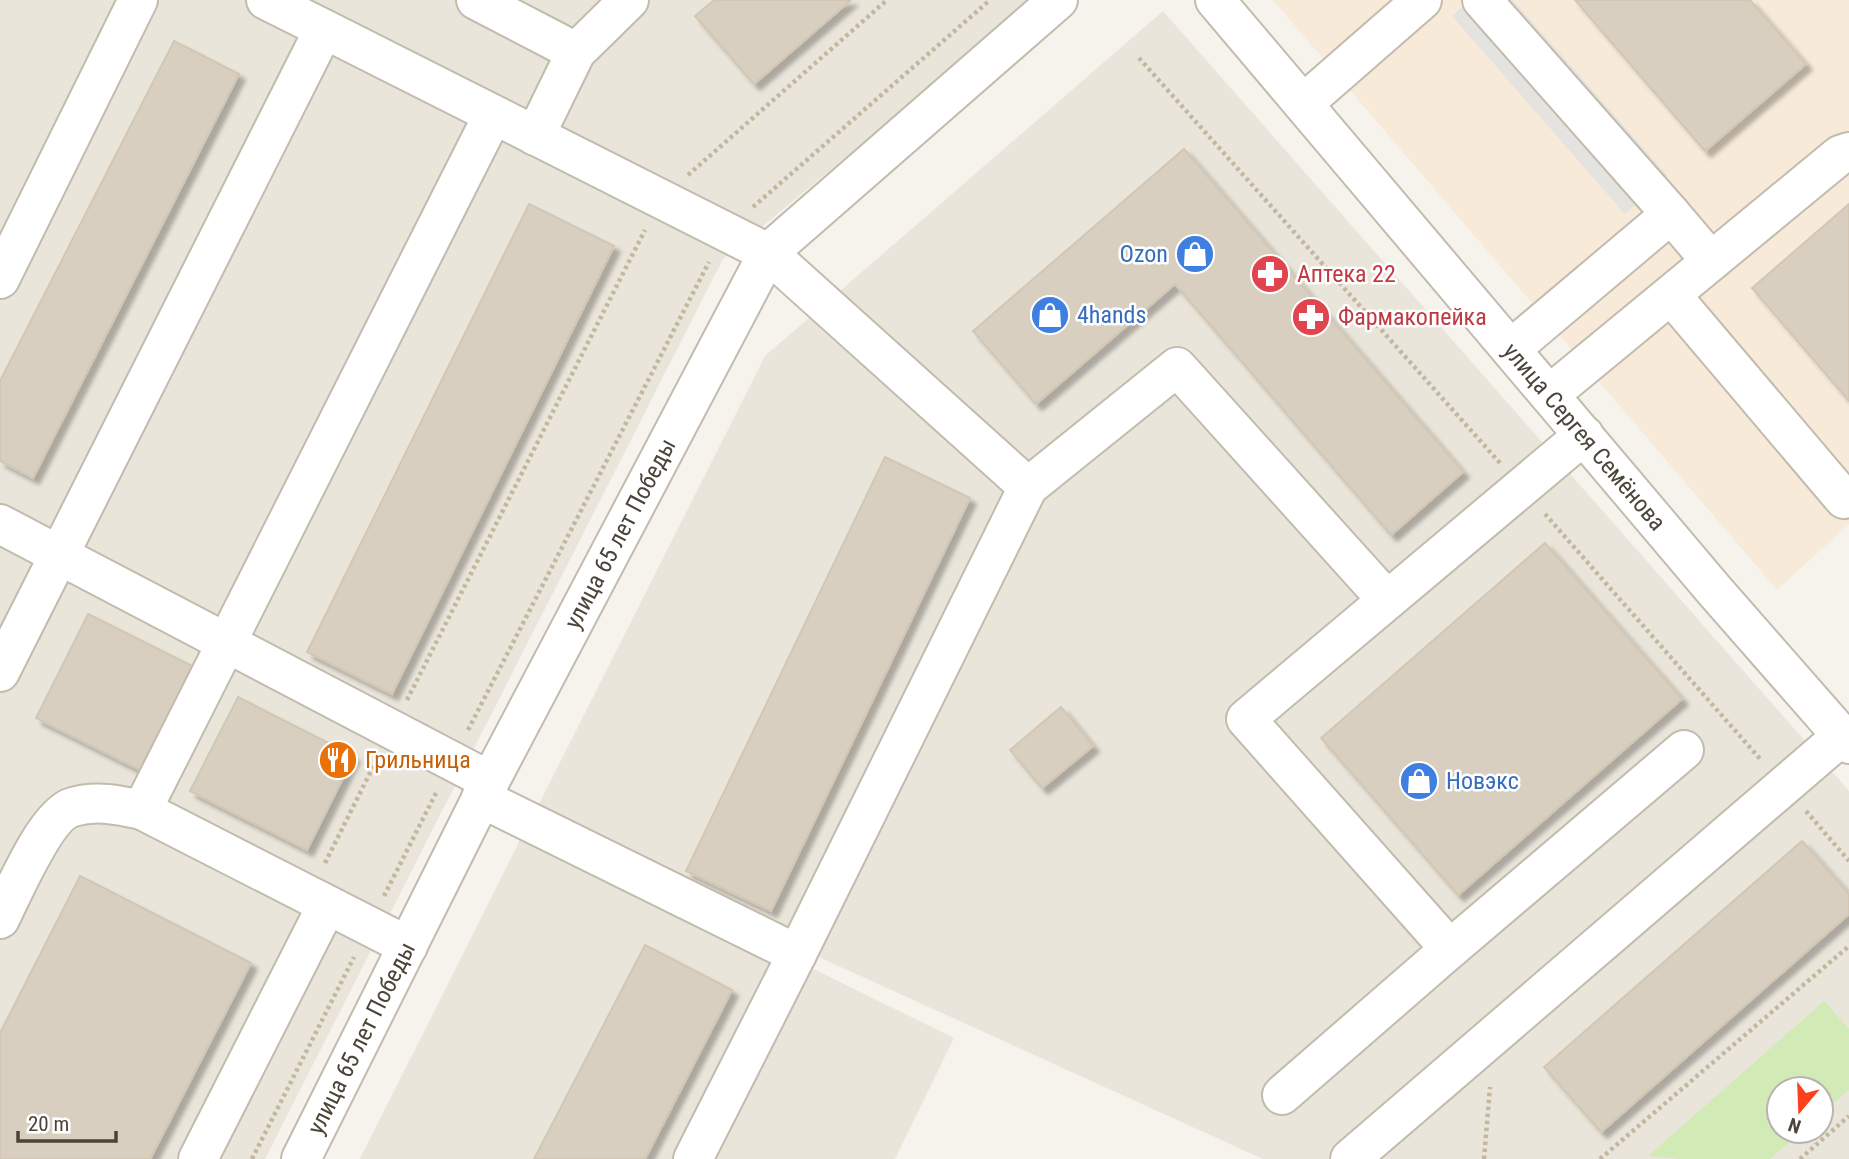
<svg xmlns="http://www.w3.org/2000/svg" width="1849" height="1159" viewBox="0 0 1849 1159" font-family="'Roboto Condensed',sans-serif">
	<defs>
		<filter id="shadow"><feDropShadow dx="6" dy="6" stdDeviation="2" flood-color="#0004"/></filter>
	</defs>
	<rect width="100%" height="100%" fill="#f6f3ec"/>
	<path fill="#eae5da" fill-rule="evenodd" d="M0 0H1035L723 259 265 1159H0Z
		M1163 11 1849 791V1159H1263L810 953 533 816 765 356ZM1779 1089H1821V1131H1779Z
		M526 828 954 1038 895 1159H360Z"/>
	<path fill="#f7ead8" d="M1273 0H1849V524L1777 590Z"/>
	<path fill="#d2eab5" d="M1824 1001 1849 1029V1090L1821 1114V1089H1779V1131H1802L1770 1159H1679L1648 1156Z"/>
	<path fill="#e5e3e0" d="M1470 0H1513L1668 176 1625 214 1452 16Z"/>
	<path fill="#d8cfc1" stroke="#d3c7b4" stroke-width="2" filter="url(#shadow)" d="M714 0H851L754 84 695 16Z
		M1575 0H1750L1806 64 1705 151Z
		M174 41 239 74 33 478 0 461V381Z
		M1184 149 1463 472 1391 535 1175 284 1036 404 973 331Z
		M529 204 614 246 392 694 307 652Z
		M1849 204V401L1752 288Z
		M885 457 970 498 771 911 686 871Z
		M1545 543 1682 699 1458 895 1321 738Z
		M88 614 194 667 142 771 36 718Z
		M238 697 354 756 307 850 190 791Z
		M1061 707 1093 746 1042 788 1010 750Z
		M1802 841 1849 894V914L1601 1132 1544 1067Z
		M80 876 251 963 150 1159H0V1033Z
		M645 945 732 990 645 1159H534Z"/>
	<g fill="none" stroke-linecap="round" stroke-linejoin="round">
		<g stroke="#c2bbae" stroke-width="42">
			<g id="minor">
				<path d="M476 0 576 52"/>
				<path id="s1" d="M1215 0 1714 590 1849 744"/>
				<path d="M1482 0 1671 214 1511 349"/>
				<path d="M324 29 768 253 1028 487"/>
				<path d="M1304 103 1422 0"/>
				<path d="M535 136 576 52 629 0"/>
				<path d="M1671 214 1711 261"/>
				<path d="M0 279 138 0"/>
				<path d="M1671 295 1844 499"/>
				<path d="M1549 395 1840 155 1849 152"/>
				<path d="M0 524 59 555 324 29 266 0"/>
				<path d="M0 672 59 555 490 781"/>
				<path d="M481 798 797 954"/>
				<path d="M142 810 493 115"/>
				<path d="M0 919C13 893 46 814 73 807 96 800 119 805 142 810L408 946"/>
				<path d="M1450 949 1684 750"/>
				<path d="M1282 1095 1450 949 1246 719 1584 435"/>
				<path d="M198 1159 327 905"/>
				<path id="s2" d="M301 1159 490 781 768 253 1058 0"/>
				<path d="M693 1159 797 954 1028 487 1177 367 1387 600"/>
				<path d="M1350 1159 1842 736"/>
			</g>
		</g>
		<path stroke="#c4b79f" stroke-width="4.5" stroke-dasharray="3.5 3.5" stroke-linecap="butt" d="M1139 58 1500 463
			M688 175 887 0
			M753 207 990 0
			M1545 514 1761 760
			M407 700 645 230
			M468 730 709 262
			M1806 811 1849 861
			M325 863 376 761
			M384 896 437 791
			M252 1159 354 957
			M1484 1159 1490 1087
			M1600 1159 1849 946
			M1800 1159 1849 1116"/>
		<use href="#minor" stroke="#fff" stroke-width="38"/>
	</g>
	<defs>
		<g id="shop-disc" transform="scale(2.0125)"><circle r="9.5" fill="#3f7fe0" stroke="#fff"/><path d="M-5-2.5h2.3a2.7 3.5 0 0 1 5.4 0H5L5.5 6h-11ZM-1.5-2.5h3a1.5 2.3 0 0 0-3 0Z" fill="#fff"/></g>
		<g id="pharmacy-disc" transform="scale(2.0125)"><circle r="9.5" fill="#e0444e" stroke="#fff"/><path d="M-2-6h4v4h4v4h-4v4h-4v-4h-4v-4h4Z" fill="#fff"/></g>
		<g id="restaurant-disc" transform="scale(2.0125)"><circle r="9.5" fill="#e8710a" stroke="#fff"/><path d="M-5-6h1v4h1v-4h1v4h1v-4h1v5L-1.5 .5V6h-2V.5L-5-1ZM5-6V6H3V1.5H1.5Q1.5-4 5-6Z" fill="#fff"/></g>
	</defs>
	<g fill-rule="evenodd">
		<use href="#shop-disc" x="1195" y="254"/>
		<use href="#pharmacy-disc" x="1270" y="274"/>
		<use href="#shop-disc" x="1050" y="315"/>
		<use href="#pharmacy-disc" x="1311" y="317"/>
		<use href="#restaurant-disc" x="338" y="760"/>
		<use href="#shop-disc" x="1419" y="781"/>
	</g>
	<g text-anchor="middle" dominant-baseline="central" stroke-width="5" stroke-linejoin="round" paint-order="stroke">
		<g font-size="24" fill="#366cbe" stroke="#fff" text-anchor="start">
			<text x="1168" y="254" text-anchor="end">Ozon</text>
			<text x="1077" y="315">4hands</text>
			<text x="1446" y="781">Новэкс</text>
		</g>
		<g font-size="24" fill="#be3a42" stroke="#fff" text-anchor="start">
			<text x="1297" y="274">Аптека 22</text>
			<text x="1338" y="317">Фармакопейка</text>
		</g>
		<g font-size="24" fill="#4b4439" stroke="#fff">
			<text stroke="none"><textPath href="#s1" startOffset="572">улица Сергея Семёнова</textPath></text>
			<text stroke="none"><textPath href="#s2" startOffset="702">улица 65 лет Победы</textPath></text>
			<text stroke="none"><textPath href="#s2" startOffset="135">улица 65 лет Победы</textPath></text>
		</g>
		<g font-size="24" fill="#c56008" stroke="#fff" text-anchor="start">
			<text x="365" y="760">Грильница</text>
		</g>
	</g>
	<g transform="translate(1800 1110) rotate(199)"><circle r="33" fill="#ffffff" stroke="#b7b4b0" stroke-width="2"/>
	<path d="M0-5L12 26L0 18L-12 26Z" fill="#fc3f1d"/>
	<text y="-10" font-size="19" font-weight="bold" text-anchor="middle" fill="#4b4439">N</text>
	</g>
	<path d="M18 1131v10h98v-10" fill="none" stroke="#4b4439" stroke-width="3.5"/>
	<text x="28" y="1131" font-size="21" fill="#4b4439" stroke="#ffffff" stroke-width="5" paint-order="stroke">20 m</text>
</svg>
